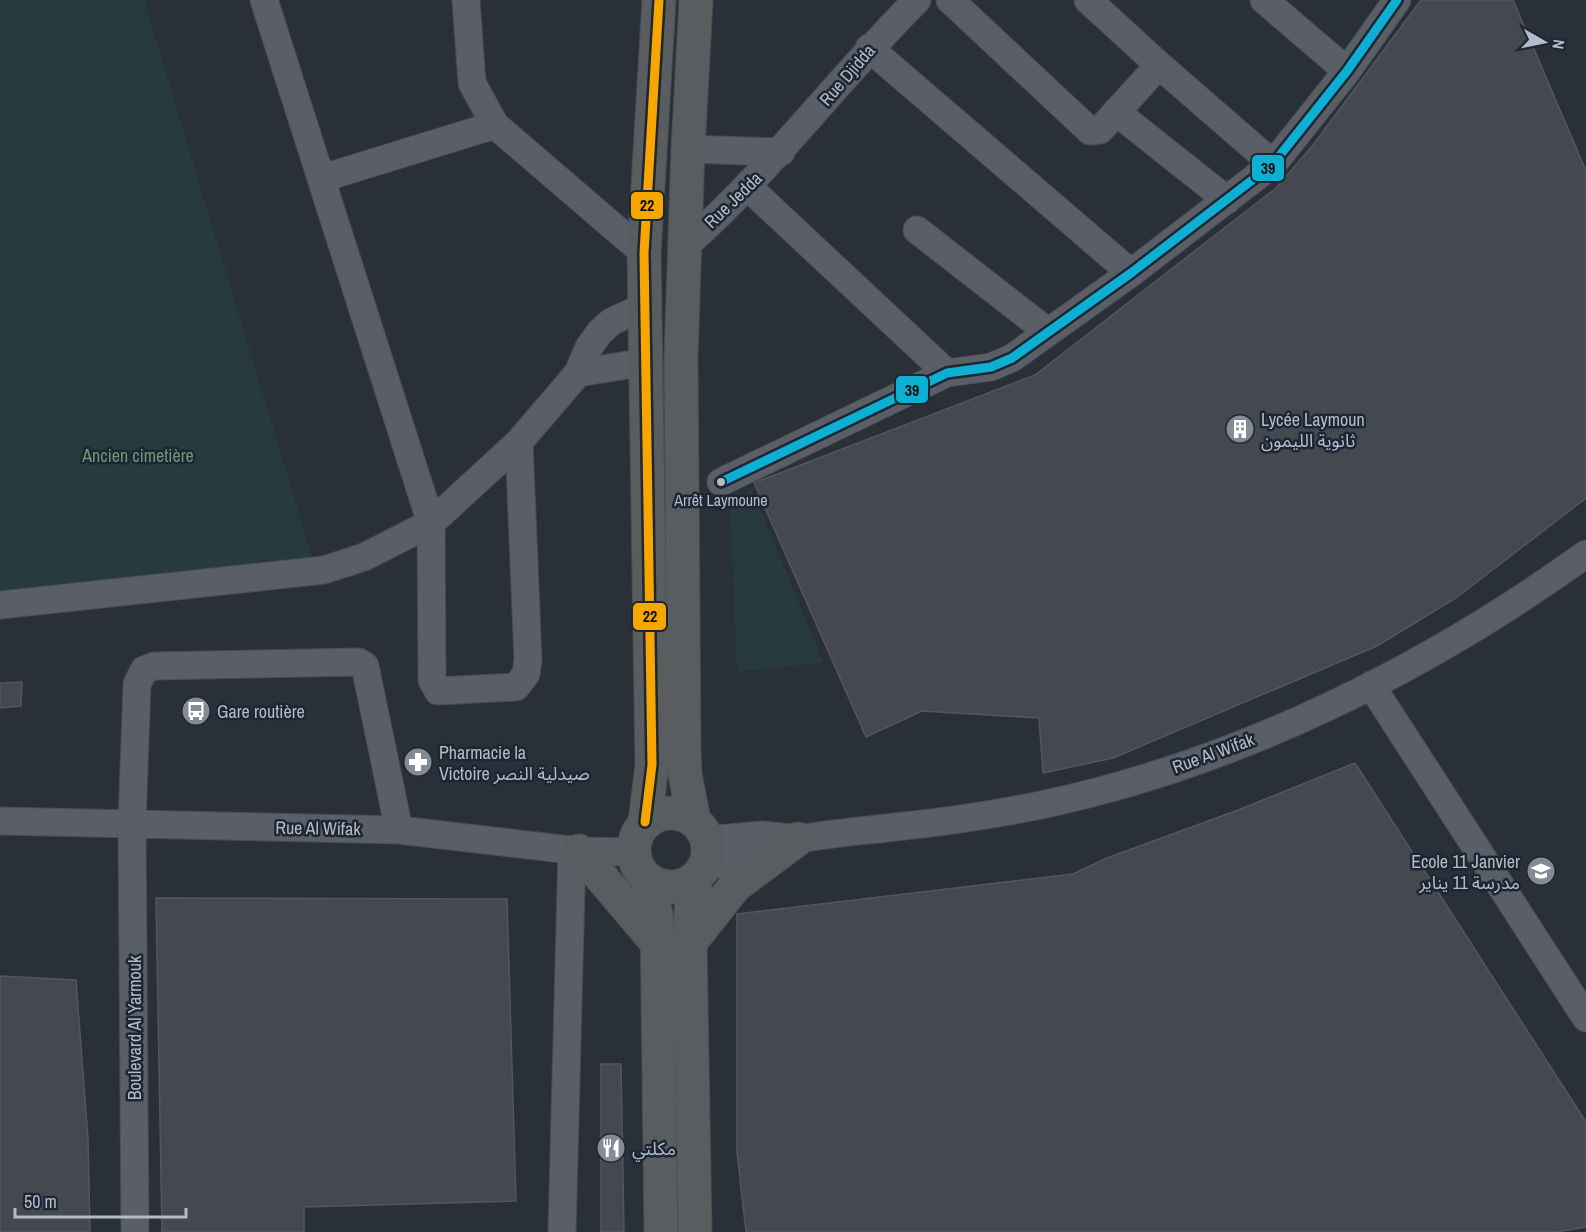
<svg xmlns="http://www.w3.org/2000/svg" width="1586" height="1232" viewBox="0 0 1586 1232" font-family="'Archivo Narrow','Noto Sans Arabic',sans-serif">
	<rect width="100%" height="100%" fill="#2a3038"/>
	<path fill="#273a3e" d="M0 0H144L319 580 0 602Z
		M752 489 823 662 737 672 730 502Z"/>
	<path fill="#444950" stroke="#52575f" stroke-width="1.5" d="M1421 0H1513L1586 171V498L1456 598 1377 646 1113 758 1043 773 1039 718 922 711 866 737 754 483 1035 375 1276 188 1313 145Z
		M22 682 21 706 0 708V683Z
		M1355 763 1586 1122V1227L1556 1232H746L737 1152V914L1073 874 1107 858 1238 810Z
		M156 898 507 899 516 1201 304 1207V1232H162Z
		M0 976 76 980 88 1139 90 1232H0Z
		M601 1064H621L624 1232H601Z"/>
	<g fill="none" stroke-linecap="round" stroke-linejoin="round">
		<g stroke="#484c53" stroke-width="29">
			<path id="minor" d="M264 0 431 523 432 680 438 691 516 687 526 674 528 660 519 442
				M466 0 472 83 495 125 644 253
				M950 0 1090 131 1100 130 1159 65 1273 164
				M1088 0 1159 65
				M1264 0 1347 71
				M869 48 1131 273
				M1116 112 1227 200
				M688 149 781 152
				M323 178 495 125
				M748 187 947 373
				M917 230 1048 332
				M685 246C770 171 837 80 917 0
				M578 373 646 362
				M721 482 947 373 991 367 1012 358 1131 273 1273 164 1347 71 1397 0
				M0 605 324 570 364 557 431 523 519 442 578 373 589 347 600 332 611 322 645 306
				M1371 685 1586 1018
				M0 821 399 830 579 851 634 852
				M707 840 762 835 791 838
				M705 866C722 864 739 861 756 855 770 850 785 842 800 839 831 833 864 831 895 827 944 822 992 815 1041 805 1236 764 1425 670 1586 554
				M135 1232 132 824 137 684 144 670 154 666 359 662 365 666 399 830
				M562 1232 572 850"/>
		</g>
		<g stroke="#474c53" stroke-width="35">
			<path id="highway" d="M634 850a37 37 0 1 1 74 0a37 37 0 1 1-74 0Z
				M694 821 685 774 684 750 681 357 688 149 696 0
				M645 822 652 765 644 253 659 0
				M579 851 657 943
				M648 879 657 919 661 1232
				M690 943 735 886 798 839
				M695 1232 690 943 691 910 696 878"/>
		</g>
		<use href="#minor" stroke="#5a5e66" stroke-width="27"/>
		<use href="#highway" stroke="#5a5d60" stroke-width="33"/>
		<g stroke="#1d2633" stroke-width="14">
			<path id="bus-1" d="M721 482 947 373 991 367 1012 358 1131 273 1273 164 1347 71 1397 0"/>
		</g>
		<g stroke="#1d2633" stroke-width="14">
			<path id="bus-2" d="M645 822 652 765 644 253 659 0"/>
		</g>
		<use href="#bus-1" stroke="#0dafd3" stroke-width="9"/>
		<use href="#bus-2" stroke="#f7a600" stroke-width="9"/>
	</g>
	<defs>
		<g id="building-disc" transform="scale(1.5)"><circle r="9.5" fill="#848b96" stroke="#1d2633"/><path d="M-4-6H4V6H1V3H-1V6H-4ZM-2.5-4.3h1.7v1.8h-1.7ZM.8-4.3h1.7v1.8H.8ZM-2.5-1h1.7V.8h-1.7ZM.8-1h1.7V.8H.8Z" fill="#fff"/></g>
		<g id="bus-disc" transform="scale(1.5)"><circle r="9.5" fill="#848b96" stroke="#1d2633"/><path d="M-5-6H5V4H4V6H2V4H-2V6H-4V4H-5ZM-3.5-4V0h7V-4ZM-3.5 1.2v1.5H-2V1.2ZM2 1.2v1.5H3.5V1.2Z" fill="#fff"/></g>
		<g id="pharmacy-disc" transform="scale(1.5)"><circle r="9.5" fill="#848b96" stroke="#1d2633"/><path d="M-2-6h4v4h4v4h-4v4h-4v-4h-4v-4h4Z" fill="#fff"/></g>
		<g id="school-disc" transform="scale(1.5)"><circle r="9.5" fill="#848b96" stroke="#1d2633"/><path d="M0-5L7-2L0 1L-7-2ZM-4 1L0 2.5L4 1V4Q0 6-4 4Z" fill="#fff"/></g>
		<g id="restaurant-disc" transform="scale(1.5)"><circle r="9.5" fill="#848b96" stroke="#1d2633"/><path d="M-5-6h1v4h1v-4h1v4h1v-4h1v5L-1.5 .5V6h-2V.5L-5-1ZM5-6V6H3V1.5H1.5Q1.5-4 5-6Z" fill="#fff"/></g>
	</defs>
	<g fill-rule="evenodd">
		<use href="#building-disc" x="1240" y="429"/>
		<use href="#bus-disc" x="196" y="711"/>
		<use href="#pharmacy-disc" x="418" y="762"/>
		<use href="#school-disc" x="1541" y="871"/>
		<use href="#restaurant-disc" x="611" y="1148"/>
	</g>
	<circle fill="#b4bcc9" stroke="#1d2633" stroke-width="2" cx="721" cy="482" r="5"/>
	<g text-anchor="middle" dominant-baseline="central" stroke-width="5" stroke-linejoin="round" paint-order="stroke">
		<g font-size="16" fill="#b4bcc9" stroke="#1d2633">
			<text x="721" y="500">Arrêt Laymoune</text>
		</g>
		<g font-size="18" fill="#b4bcc9" stroke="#1d2633">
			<text transform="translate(847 75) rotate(-49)">Rue Djidda</text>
			<text transform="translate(733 200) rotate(-44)">Rue Jedda</text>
			<text transform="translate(1213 753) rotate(-20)">Rue Al Wifak</text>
			<text transform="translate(318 828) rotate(1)">Rue Al Wifak</text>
			<text transform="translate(134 1028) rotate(-90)">Boulevard Al Yarmouk</text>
		</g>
		<g font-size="18" fill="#b4bcc9" stroke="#1d2633" text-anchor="start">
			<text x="1261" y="419">Lycée Laymoun<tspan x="1261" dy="21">ثانوية الليمون</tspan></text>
			<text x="217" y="711">Gare routière</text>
			<text x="439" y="752">Pharmacie la<tspan x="439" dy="21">Victoire صيدلية النصر</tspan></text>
			<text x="1520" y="861" text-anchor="end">Ecole 11 Janvier<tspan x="1520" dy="21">مدرسة 11 يناير</tspan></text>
			<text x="632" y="1148">مكلتي</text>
		</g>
		<g font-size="18" fill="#6b9a76" stroke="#1d2633">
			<text x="138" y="455">Ancien cimetière</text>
		</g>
	</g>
	<g stroke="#1d2633" stroke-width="2">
		<rect x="1251" y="154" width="34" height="28" rx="6" fill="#0dafd3"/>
		<rect x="630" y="191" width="34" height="29" rx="6" fill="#f7a600"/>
		<rect x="895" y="375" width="34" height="29" rx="6" fill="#0dafd3"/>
		<rect x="632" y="602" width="35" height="29" rx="6" fill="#f7a600"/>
	</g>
	<g font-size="16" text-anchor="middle" font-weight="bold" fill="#111">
		<text x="1268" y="174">39</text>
		<text x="647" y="211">22</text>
		<text x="912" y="396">39</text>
		<text x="650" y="622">22</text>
	</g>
	<g transform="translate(1544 42) rotate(99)" stroke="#1d2633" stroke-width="4.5" paint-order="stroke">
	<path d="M0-4.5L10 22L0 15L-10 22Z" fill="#b4bcc9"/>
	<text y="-9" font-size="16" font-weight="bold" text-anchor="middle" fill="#b4bcc9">N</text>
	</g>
	<path d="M15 1208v9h171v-9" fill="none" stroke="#b4bcc9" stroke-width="3"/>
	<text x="24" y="1208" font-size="18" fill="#b4bcc9" stroke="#1d2633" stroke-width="4.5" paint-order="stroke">50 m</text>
</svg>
